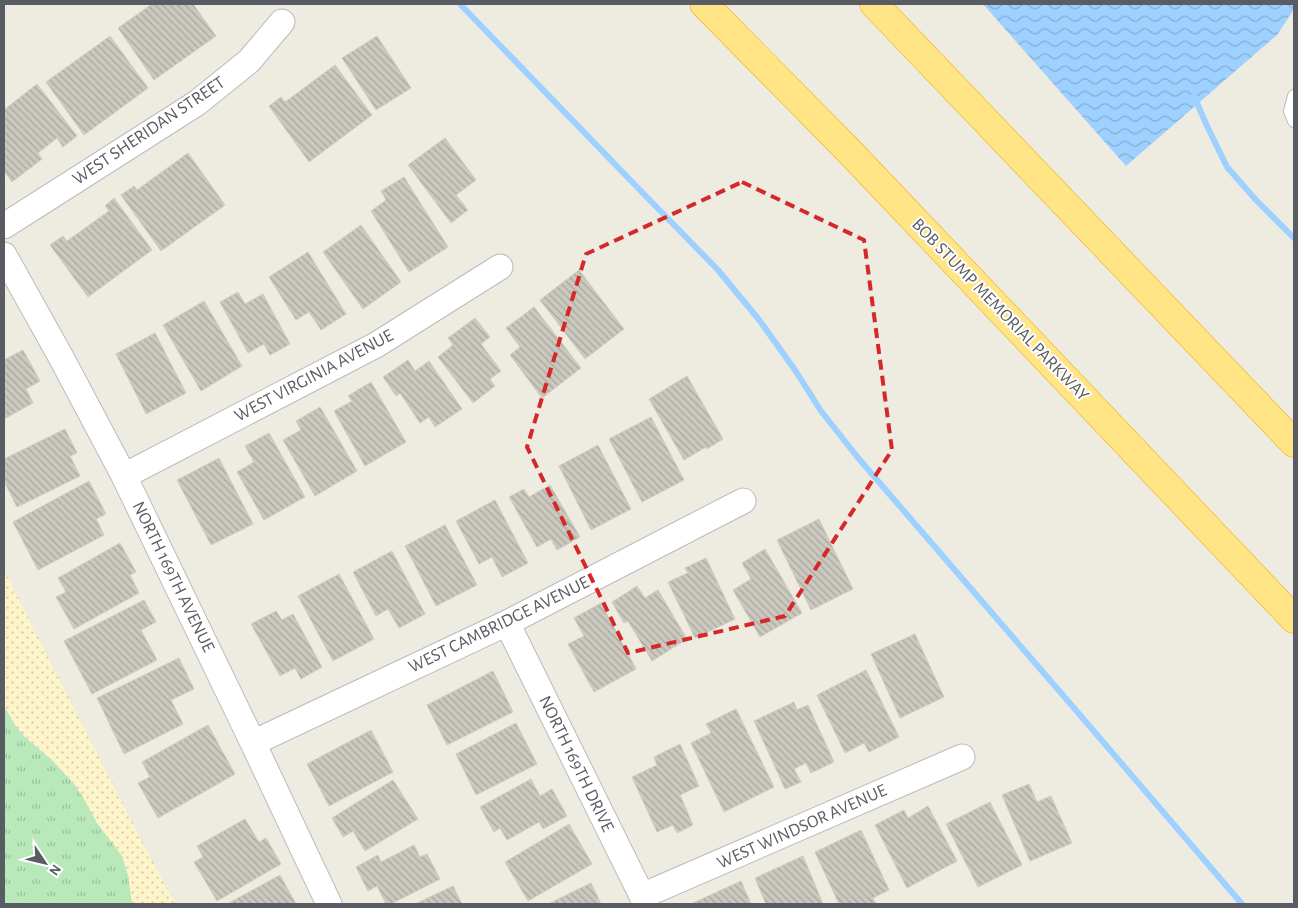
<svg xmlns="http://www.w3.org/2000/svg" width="1298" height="908" viewBox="0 0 1298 908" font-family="'Alegreya Sans',sans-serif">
	<defs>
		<pattern id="grass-tufts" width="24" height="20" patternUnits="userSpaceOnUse" patternTransform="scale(1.25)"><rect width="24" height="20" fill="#b9e9bb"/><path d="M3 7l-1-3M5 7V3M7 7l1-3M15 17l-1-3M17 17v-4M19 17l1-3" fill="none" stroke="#99c09c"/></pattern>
		<pattern id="sand-dots" width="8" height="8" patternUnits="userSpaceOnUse" patternTransform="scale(1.25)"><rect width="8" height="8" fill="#fef4ca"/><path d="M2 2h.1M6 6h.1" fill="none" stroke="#d1c9a8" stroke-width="1.8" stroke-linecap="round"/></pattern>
		<pattern id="water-waves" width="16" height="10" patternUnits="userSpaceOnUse" patternTransform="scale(1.25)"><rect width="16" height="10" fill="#9ed1ff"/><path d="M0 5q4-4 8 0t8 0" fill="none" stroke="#84add2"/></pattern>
		<pattern id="building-back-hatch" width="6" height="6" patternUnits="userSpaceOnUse" patternTransform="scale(1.25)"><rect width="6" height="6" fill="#cbc8bf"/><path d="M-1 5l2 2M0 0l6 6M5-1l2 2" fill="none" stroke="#a8a69f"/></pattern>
	</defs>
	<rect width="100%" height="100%" fill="#eeebe0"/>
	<path fill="url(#grass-tufts)" d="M4 570 144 845 176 904H4Z"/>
	<path fill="url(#sand-dots)" d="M4 570 144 845 176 904H132L128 875 122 856 97 823 83 797 74 784 53 761 25 737 15 725 4 706Z"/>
	<path fill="url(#water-waves)" d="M983 4H1294V9L1277 35 1126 166Z"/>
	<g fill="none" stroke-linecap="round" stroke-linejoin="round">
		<path stroke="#9ed1ff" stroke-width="6" d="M460 4 636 186 718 270 760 321 795 370 821 411 859 459 1074 708 1242 904
			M1194 96 1207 126 1227 167 1256 200 1294 238"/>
	</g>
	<path fill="url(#building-back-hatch)" stroke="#d3cdbe" d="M152 4H193L216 36 154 80 118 28Z
		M110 36 148 88 84 135 46 82Z
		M377 36 411 88 376 110 342 58Z
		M335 65 372 115 309 162 269 106 281 97 285 102Z
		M37 84 77 136 63 147 57 138 38 153 42 159 12 182 4 171V110Z
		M445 138 476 180 456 195 468 210 451 223 408 165Z
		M188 153 225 205 161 251 121 195 134 186 137 190Z
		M404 177 448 247 409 272 371 211 386 200 381 191Z
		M114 198 152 250 88 297 50 245 63 236 67 241 109 211 105 206Z
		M361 225 401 282 363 309 323 252Z
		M308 252 346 314 321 330 309 312 296 320 269 277Z
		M579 270 624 329 585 359 540 300Z
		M238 292 245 304 263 294 290 344 270 355 264 344 248 353 220 302Z
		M204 301 242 366 201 391 163 325Z
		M534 307 581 368 542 398 510 355 520 347 506 328Z
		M475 318 490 337 481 344 501 371 490 379 495 386 473 403 438 357 453 345 448 338Z
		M155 333 186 393 146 414 116 354Z
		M23 350 40 381 26 389 33 403 4 419V360Z
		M408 360 415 371 429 361 462 409 435 427 429 417 420 423 400 393 396 396 383 377Z
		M687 376 723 439 707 449 706 447 684 460 649 399Z
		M371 382 406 442 365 466 334 411 352 401 348 396Z
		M320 407 357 471 315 496 283 440 301 430 296 421Z
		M651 417 684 480 642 502 609 439Z
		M65 429 77 453 70 456 80 476 17 507 4 481V459Z
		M269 433 305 497 264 520 237 472 254 462 245 446Z
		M598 445 631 509 591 530 559 466Z
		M219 458 253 524 211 545 177 480Z
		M89 481 106 514 96 519 104 535 38 570 13 522Z
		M550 485 580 537 557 550 551 539 537 547 509 497 524 489 529 497Z
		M495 500 528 563 502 577 492 557 479 564 456 521Z
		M819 519 853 589 811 610 777 540Z
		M445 525 477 585 436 606 405 546Z
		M120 543 136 572 130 575 139 593 74 629 56 597 66 592 58 578Z
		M765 549 802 613 760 637 733 590 751 579 742 563Z
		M392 551 425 614 399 628 388 609 376 616 353 572Z
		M706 558 735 619 695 638 668 582 688 573 685 568Z
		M339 574 374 639 333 661 298 596Z
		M637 586 645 598 658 590 687 639 652 661 628 621 624 623 612 602Z
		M144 600 156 622 141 630 157 660 92 694 64 641Z
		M601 603 636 669 594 692 568 644 584 636 574 618Z
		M276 611 282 620 293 614 322 667 301 679 295 668 280 676 251 624Z
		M915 634 944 697 900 718 871 654Z
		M179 658 194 689 171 700 183 724 124 754 97 698Z
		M866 670 899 737 869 752 864 743 845 753 817 695Z
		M493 671 513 712 447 745 427 705Z
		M794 702 797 710 808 705 834 762 811 773 806 763 794 769 801 782 785 789 754 721Z
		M736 709 774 787 724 812 691 743 711 733 706 724Z
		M516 723 537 764 476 795 456 754Z
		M208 725 235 774 158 818 138 783 150 777 142 762Z
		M371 730 393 772 329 806 307 764Z
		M680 744 699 786 680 795 693 825 677 833 673 825 657 832 632 777 657 765 654 757Z
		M531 779 540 796 552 789 567 816 543 829 539 822 507 840 500 828 494 832 480 807Z
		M393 780 418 819 365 851 353 831 343 837 332 818Z
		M1029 784 1037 802 1051 796 1072 843 1030 861 1002 795Z
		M990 802 1022 865 978 887 946 824Z
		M928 806 957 861 907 888 875 825 904 810 908 818Z
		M245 819 259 842 266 838 281 864 217 901 194 862 203 857 197 846Z
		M569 824 592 864 528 901 505 862Z
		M861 830 889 890 873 898 876 904H839L815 852Z
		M414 845 420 857 427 854 440 879 391 904H386L377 886 368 891 356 867 378 855 381 862Z
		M803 856 823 904H766L755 878Z
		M280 875 296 904H227Z
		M741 881 751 904H691Z
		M591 883 601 904H548Z
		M453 886 462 904H415Z"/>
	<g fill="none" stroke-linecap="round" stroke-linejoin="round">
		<g stroke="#b8bbc1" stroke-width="14">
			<path id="service" d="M1294 96 1290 111 1294 121"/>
		</g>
		<g stroke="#b8bbc1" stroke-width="27">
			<path id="minor" d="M4 226 197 103 249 61 282 22
				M4 255 62 359 124 476 253 743 329 904
				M124 476 376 345 500 267
				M507 623 642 896 645 904
				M253 743 507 623 743 501
				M642 896 962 757"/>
		</g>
		<g stroke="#edac00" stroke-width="29">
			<path id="motorway" d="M704 4 848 150 1294 619
				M874 4 1294 443"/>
		</g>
		<use href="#service" stroke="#fff" stroke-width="12"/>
		<use href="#minor" stroke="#fff" stroke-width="25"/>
		<use href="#motorway" stroke="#ffe585" stroke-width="28"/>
	</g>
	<path fill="none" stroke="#d62828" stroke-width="4" stroke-dasharray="10 6" stroke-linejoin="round" d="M742 182 864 240 892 450 785 616 628 653 527 447 586 254Z"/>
	<g text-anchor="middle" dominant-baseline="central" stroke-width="4" stroke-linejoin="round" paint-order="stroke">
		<g font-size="18" fill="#595d63" stroke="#fff">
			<text transform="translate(149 131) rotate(-34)">WEST SHERIDAN STREET</text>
			<text transform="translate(1000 310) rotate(46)">BOB STUMP MEMORIAL PARKWAY</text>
			<text transform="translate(314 376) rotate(-28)">WEST VIRGINIA AVENUE</text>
			<text transform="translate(173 577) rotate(64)">NORTH 169TH AVENUE</text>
			<text transform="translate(499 625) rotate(-26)">WEST CAMBRIDGE AVENUE</text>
			<text transform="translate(576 764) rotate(64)">NORTH 169TH DRIVE</text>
			<text transform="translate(802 827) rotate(-24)">WEST WINDSOR AVENUE</text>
		</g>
	</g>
	<rect width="1298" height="908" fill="none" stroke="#595d63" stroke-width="10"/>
	<g transform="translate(45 863) rotate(125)" stroke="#ffffff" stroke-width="4" paint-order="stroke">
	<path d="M0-4L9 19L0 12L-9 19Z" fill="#595d63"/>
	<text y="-8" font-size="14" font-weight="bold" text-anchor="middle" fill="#595d63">N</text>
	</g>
</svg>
